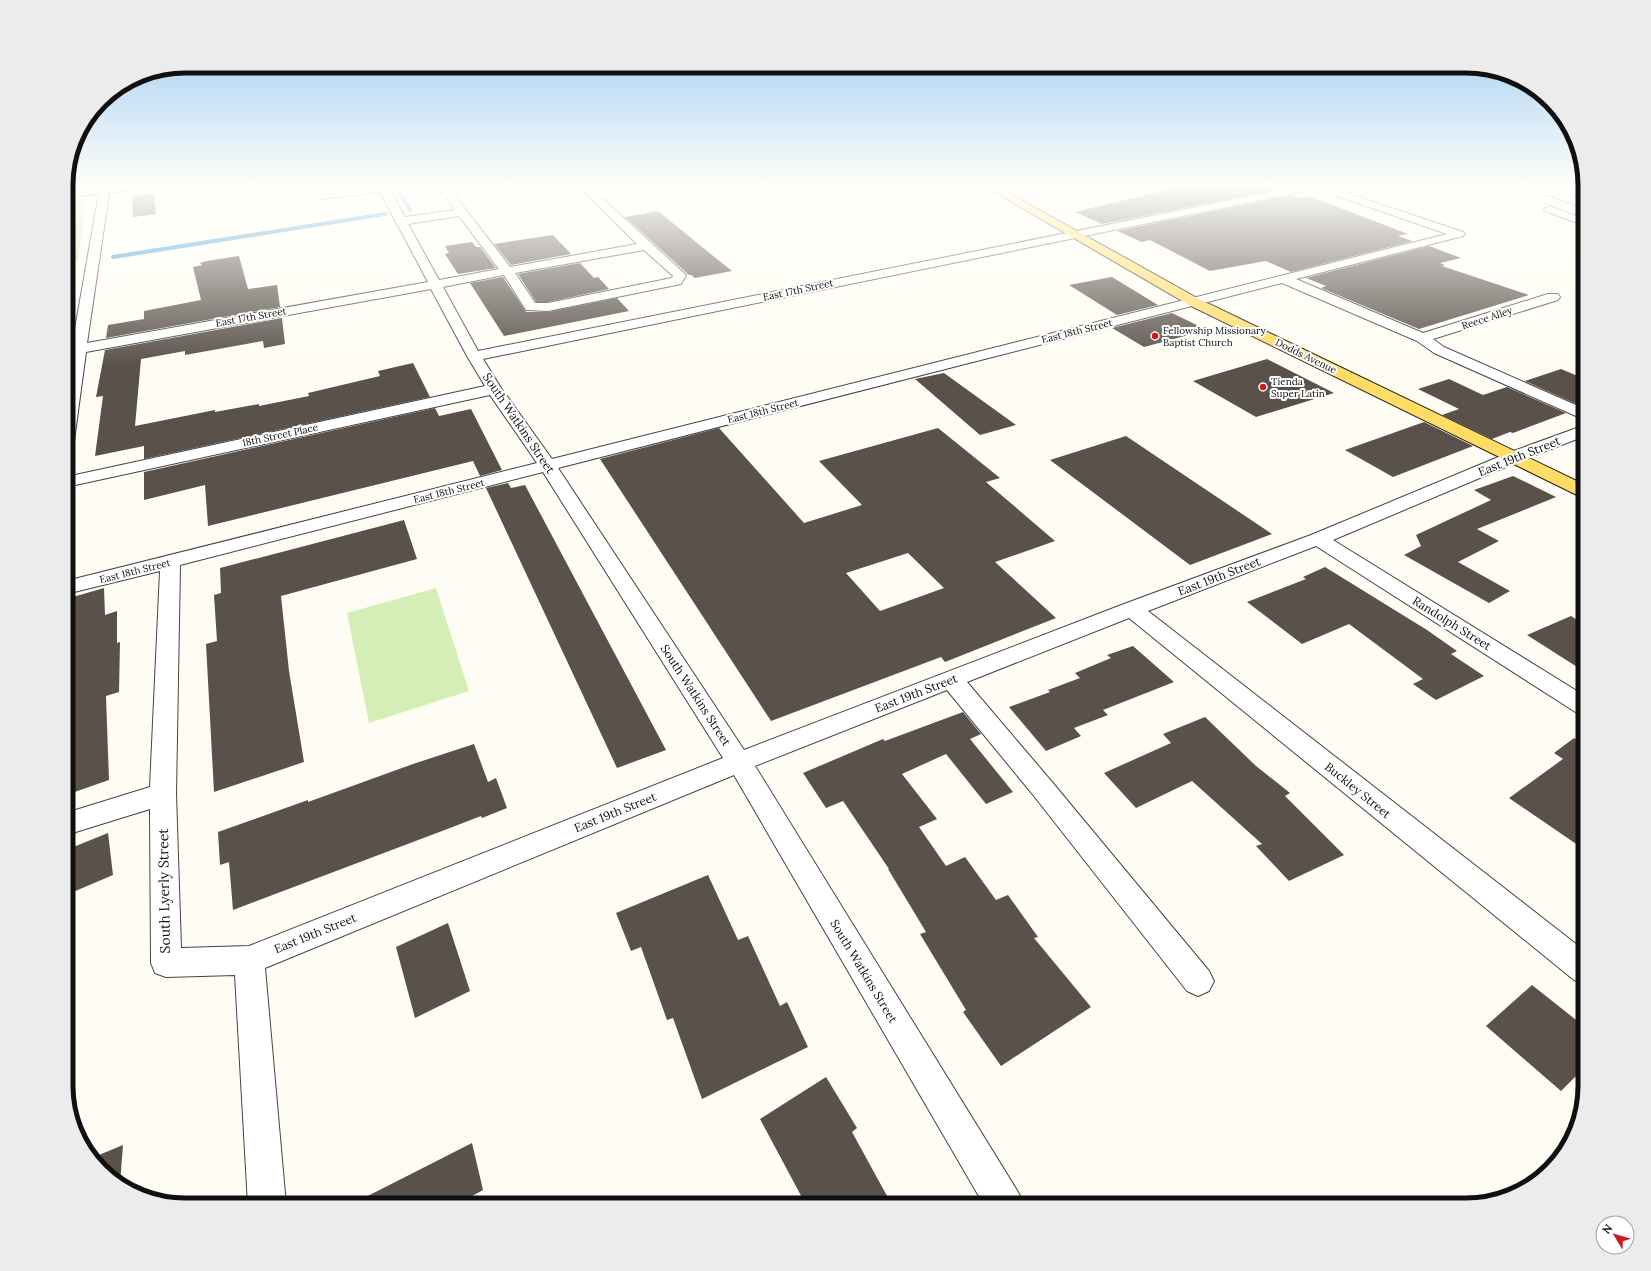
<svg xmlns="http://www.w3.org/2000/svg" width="1651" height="1271" viewBox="0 0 1651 1271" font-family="Lora,serif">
	<rect width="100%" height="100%" fill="#fffdf3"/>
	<path fill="#d3efb7" d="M87 199 78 261 66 263V201Z
		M436 588 469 691 369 723 347 613Z"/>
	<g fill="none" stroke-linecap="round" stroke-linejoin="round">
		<path stroke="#3194db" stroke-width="4" d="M396 187 410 210
			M113 257 385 214"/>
	</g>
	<path fill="#5a514b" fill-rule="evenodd" d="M1179 187H1267L1275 190 1102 224 1075 212Z
		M154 193 156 214 133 217 132 196Z
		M1291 195 1299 198 1309 196 1408 234 1398 236 1413 241 1291 272 1266 261 1210 271 1150 240 1142 242 1117 231Z
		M658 211 707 251 732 271 695 278 691 275H689L625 217Z
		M553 235 571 254 511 265 494 244Z
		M472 242 476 247H480L496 268 458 274 445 254 449 253 445 246Z
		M1429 246 1461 258 1440 263 1445 265 1442 266 1529 295 1419 329 1321 288 1326 286 1306 278Z
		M239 256 248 289 277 285 280 307 106 338 108 325 144 319V311L201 300 193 267 202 265 200 263 207 261Z
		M580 263 594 278 598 277 609 289 548 302H536L518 274Z
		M503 277 526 312H548L617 298 629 311 504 336 470 283Z
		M1112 277 1158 305 1117 315 1069 285Z
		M1172 313 1207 330 1144 347 1112 328Z
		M282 318 285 344 264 348 263 341 185 355V351L141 359 135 426 215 410V412L259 404V406L309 396 308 393 380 376 378 371 413 363 430 397 144 459V446L95 456 103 396 96 397 105 350Z
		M1267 359 1334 393 1256 417 1193 381Z
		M1561 369 1585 379V406L1583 407 1525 381Z
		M944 373 1016 425 980 435 915 379Z
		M1449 379 1483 395 1507 387 1566 413 1513 433 1510 432 1492 439 1442 415 1459 409 1418 389Z
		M435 408 439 416 471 409 502 470 480 476 473 461 208 526 205 485 144 500V472Z
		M1424 422 1473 446 1393 477 1345 450Z
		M719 428 804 523 862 505 819 461 938 428 1000 478 986 482 1055 541 995 562 1056 618 945 662 941 657 771 721 600 459ZM908 553 944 588 880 611 846 573Z
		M1126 436 1272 534 1190 565 1050 460Z
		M1513 476 1556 497 1477 529 1499 541 1458 562 1510 591 1489 603 1404 555 1421 546 1416 535 1491 500 1474 490Z
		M508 483 511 488 525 485 666 750 617 768 486 488Z
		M404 520 417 559 281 596 289 671 304 762 214 792 206 644 217 641 214 595 221 593 220 568Z
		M1325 567 1427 630 1457 651 1451 654 1484 676 1436 700 1413 684 1423 679 1349 624 1302 644 1247 602 1306 579 1303 577Z
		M104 588 105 615 117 611V643L120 642 119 692 106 696 109 780 66 795V599Z
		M1571 616 1585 625V672L1527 635Z
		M1133 646 1174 682 1103 710 1108 715 1074 728 1081 736 1046 751 1009 707 1050 692 1048 690 1080 678 1075 673 1111 658 1107 655Z
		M963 712 981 734 970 739 1013 792 986 804 946 754 902 774 937 819 919 827 946 866 965 857 996 900 1008 895 1038 937 1034 938 1091 1007 1001 1066 963 1012 966 1010 920 934 926 932 888 869H889L843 801 826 808 803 773 883 739 885 741Z
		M1205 717 1256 766 1290 793 1285 796 1344 855 1289 881 1256 846 1262 844 1192 781 1136 808 1104 773 1171 743 1163 734Z
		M1574 738 1584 744 1585 743V850L1509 798 1563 759 1554 753Z
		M474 744 488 782 496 778 507 808 482 818 481 816 450 828 233 910 229 862 220 865 218 832 308 800V802L413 764Z
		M108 833 113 875 66 895V850Z
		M708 875 738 940 748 936 780 1006 787 1002 808 1047 702 1099 673 1018 667 1020 641 947 631 951 616 913Z
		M448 923 470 991 415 1018 396 947Z
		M1532 985 1585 1027V1067L1561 1091 1486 1026Z
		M826 1077 857 1128 852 1132 892 1205H806L760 1119Z
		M472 1143 483 1190 456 1205H350Z
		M123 1145 120 1184 113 1180 94 1157Z"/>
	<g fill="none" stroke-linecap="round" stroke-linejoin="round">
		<g stroke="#434343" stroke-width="2">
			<path id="minor" d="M100 187H110L87 343 428 282 380 192 322 199 317 196 314 187H324L326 192 369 187H388L405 217 455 210 442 192 448 187H459L453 193 510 267 637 244 579 187H590L686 275 681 284 548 311 526 310 504 275 443 287 478 351 1296 187H1329L1463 232 1465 234 1463 236 1296 279 1423 333 1548 294H1558L1560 297 1558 300 1433 339 1444 347 1585 409V420L1434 353 1417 341 1282 283 558 468 744 750 1124 604 1311 535 1508 453 1585 425V436L1520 461 1333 540 1585 696V716L1577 713 1316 546 1148 611 1585 951V984L1574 980 1129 618 967 682 1052 782 1209 971 1214 981 1209 991 1198 996 1187 991 1034 796 947 690 755 766 1018 1192 1024 1205H984L734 775 265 968 286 1205H248L235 975 166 977 155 973 151 963 150 809 66 835V813L150 787 160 571 66 594V581L537 463 490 395 66 487V477L485 386 467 356 431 289 86 352 74 441 72 445 66 446V385L71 354 66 355V347L72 346ZM1314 188 1447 234 552 459 501 388 483 359 1310 190ZM459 216 499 269 439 280 408 224ZM644 250 673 276 672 278 548 303H535L515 273ZM543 472 723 758 249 946 181 948 176 794 180 565Z
				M990 187H1009L1008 189 990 190Z
				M1533 187H1547L1585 202V209L1534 189Z
				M1549 206 1585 219V226L1545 211 1544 209Z"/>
		</g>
		<g stroke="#212121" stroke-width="2">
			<path id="major" d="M109 187H139L134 190 66 198V192Z
				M986 187H998L1199 299 1585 485V497L1579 496 1189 305Z"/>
		</g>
		<use href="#minor" fill="#fff" fill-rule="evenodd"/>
		<use href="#major" fill="#ffdc63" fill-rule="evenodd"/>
	</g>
	<linearGradient id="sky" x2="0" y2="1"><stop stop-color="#92c5f0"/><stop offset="0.51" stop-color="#fffefa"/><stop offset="1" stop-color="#fffefa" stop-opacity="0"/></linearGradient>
	<rect width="1651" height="365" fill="url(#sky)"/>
	<g fill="#cf181d" stroke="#fff" stroke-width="1.5">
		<circle cx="1155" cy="336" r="4"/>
		<circle cx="1263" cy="387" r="4"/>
	</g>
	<g text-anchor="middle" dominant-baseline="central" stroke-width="4" stroke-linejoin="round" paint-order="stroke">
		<g font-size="10" fill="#101010" stroke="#fff">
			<text transform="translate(798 290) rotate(-12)">East 17th Street</text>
			<text transform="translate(251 317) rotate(-10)">East 17th Street</text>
			<text transform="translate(1487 318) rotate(-18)">Reece Alley</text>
			<text transform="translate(1077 331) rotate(-14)">East 18th Street</text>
			<text transform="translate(1306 356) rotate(26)">Dodds Avenue</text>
			<text transform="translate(763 411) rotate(-14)">East 18th Street</text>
			<text transform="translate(280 435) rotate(-12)">18th Street Place</text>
			<text transform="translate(449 491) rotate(-14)">East 18th Street</text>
			<text transform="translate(135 571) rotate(-14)">East 18th Street</text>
		</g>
		<g font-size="10" fill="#101010" stroke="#fff" text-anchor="start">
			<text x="1163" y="330">Fellowship Missionary<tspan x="1163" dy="12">Baptist Church</tspan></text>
			<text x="1271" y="381">Tienda<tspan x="1271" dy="12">Super Latin</tspan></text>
		</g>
		<g font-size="12" fill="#101010" stroke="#fff">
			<text transform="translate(519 423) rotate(56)">South Watkins Street</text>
			<text transform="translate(1519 456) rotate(-22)">East 19th Street</text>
			<text transform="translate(1219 576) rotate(-21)">East 19th Street</text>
			<text transform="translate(1452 623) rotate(32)">Randolph Street</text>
			<text transform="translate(916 693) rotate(-21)">East 19th Street</text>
			<text transform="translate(696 695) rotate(57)">South Watkins Street</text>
			<text transform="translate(1358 790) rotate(39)">Buckley Street</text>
			<text transform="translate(615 812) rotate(-22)">East 19th Street</text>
			<text transform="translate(315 933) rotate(-22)">East 19th Street</text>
			<text transform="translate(864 971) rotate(59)">South Watkins Street</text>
		</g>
		<g font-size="14" fill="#101010" stroke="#fff">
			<text transform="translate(164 891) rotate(-91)">South Lyerly Street</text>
		</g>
	</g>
	<path d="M0 0H1651V1271H0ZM185 73H1466A112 112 0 0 1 1578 185V1086A112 112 0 0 1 1466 1198H185A112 112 0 0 1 73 1086V185A112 112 0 0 1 185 73Z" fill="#ececec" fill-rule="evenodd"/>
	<path fill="none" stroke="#101010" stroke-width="5" d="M185 73H1466A112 112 0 0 1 1578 185V1086A112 112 0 0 1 1466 1198H185A112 112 0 0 1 73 1086V185A112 112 0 0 1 185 73Z"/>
	<g transform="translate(1615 1235) rotate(308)"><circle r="19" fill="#ffffff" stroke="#9f9f9f"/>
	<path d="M0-3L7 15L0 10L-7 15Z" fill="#cf181d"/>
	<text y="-6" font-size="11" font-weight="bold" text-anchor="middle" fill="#101010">N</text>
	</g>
</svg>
